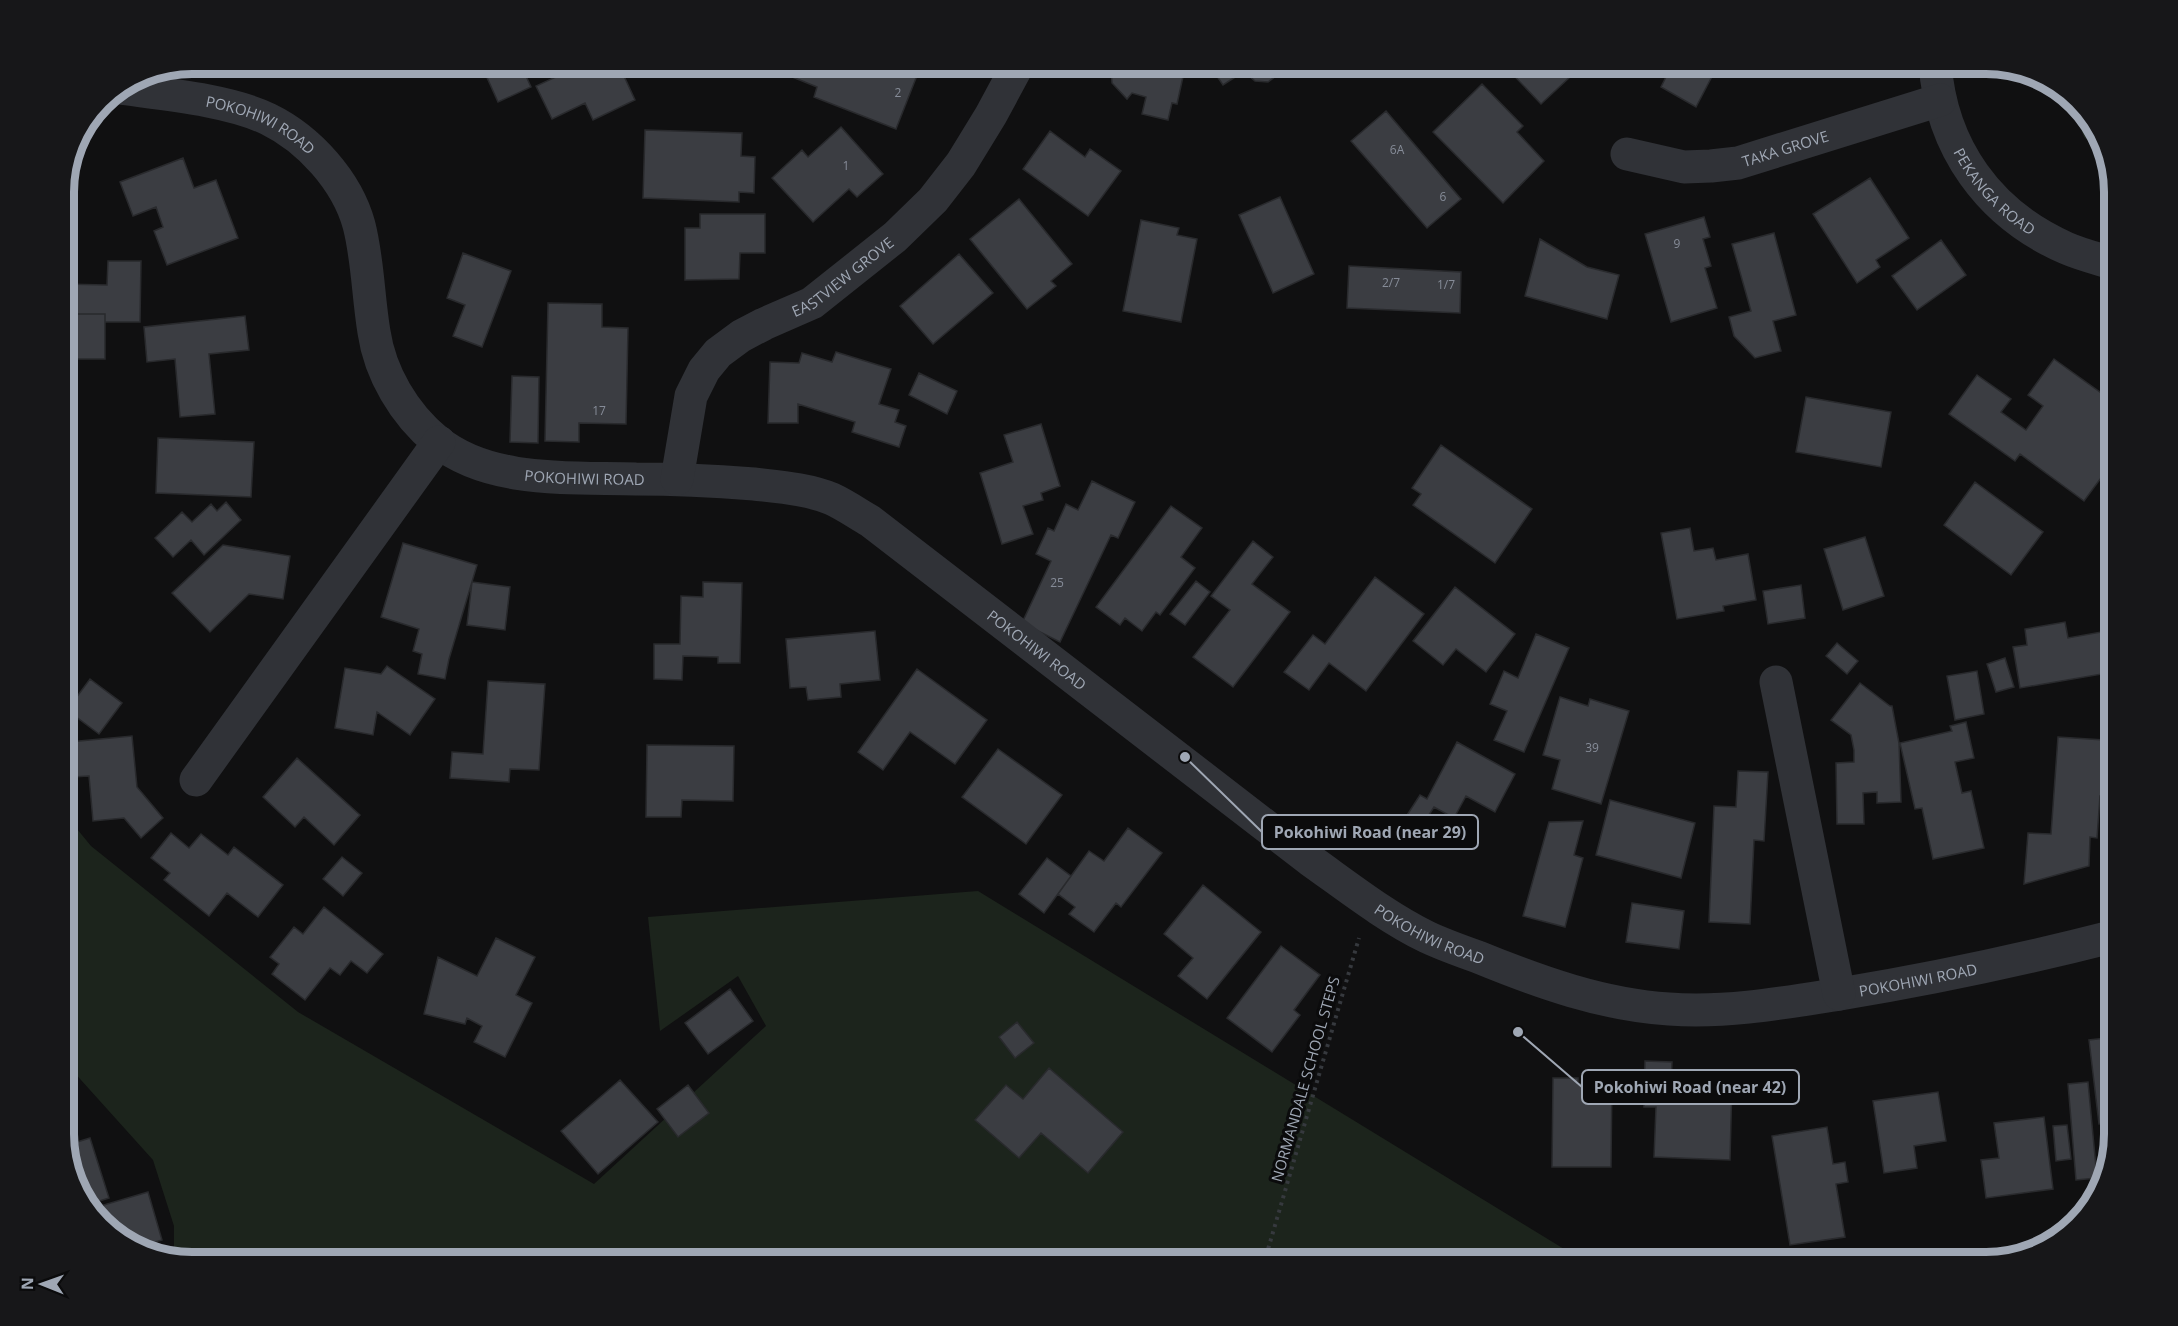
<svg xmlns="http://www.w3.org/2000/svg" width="2178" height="1326" viewBox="0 0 2178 1326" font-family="'Open Sans',sans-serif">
	<rect width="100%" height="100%" fill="#101011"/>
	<path fill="#1c241c" d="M2068 97 2098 127 2108 160 2084 137Z
		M63 812 91 846 298 1012 594 1184 766 1026 738 976 660 1031 648 917 978 891 1587 1263H191L174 1258V1226L153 1160 63 1060Z"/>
	<path fill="#3b3d42" stroke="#292a2d" stroke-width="1.5" d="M506 63H520L531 87 498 102 485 73Z
		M586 63H618L635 100 593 120 585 103 552 119 536 86Z
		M789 63H892L918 73 896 129 814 97 817 87 785 74Z
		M1106 63H1186L1177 104 1172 103 1168 120 1142 114 1146 97 1132 93 1127 99 1112 83 1111 69Z
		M1208 63H1279L1280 67 1276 76 1268 82 1255 81 1248 75 1246 70 1223 85Z
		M1502 63H1585L1541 104Z
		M1658 63H1719L1696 107 1661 87 1670 69Z
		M1482 84 1523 126 1517 132 1544 161 1503 203 1433 132Z
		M1386 111 1461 199 1427 228 1351 141Z
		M841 127 883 174 857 197 849 189 813 222 772 178 802 150 808 157Z
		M645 130 742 133 741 156 755 157 754 193 739 192V202L643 198Z
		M1050 131 1085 157 1090 149 1121 171 1088 216 1023 169Z
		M183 158 194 188 216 180 238 238 167 265 154 231 163 227 156 207 133 216 120 182Z
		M1870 178 1909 238 1876 260 1880 267 1857 283 1813 214Z
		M1280 197 1314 274 1273 293 1239 215Z
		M1019 199 1072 264 1051 281 1056 286 1027 309 970 239Z
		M700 214H765V253H740L739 279 685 280V228H700Z
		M1704 217 1710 237 1703 239 1711 266 1705 268 1717 308 1671 322 1645 234Z
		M1141 220 1179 228 1177 235 1197 239 1181 322 1123 311Z
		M1774 233 1796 315 1773 321 1781 351 1755 358 1734 336 1729 317 1751 311 1732 244Z
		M1540 239 1587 267 1619 275 1607 319 1525 296Z
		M1941 240 1966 275 1917 310 1892 276Z
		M463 253 511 271 482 347 453 336 465 305 447 298Z
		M959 254 993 293 933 344 900 306Z
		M108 261H141L140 322H105V314H63V284L107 285Z
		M1349 266 1461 272 1460 313 1347 308Z
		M548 303 602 304V327L628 328 626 424 579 423V442L545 441Z
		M72 314H105V359H72Z
		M245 316 249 350 209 354 215 414 180 417 175 359 147 362 144 327Z
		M836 352 891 369 879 404 899 410 895 422 906 426 899 447 852 432 855 422 798 404V423H768L770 362 799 363 802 353 832 362Z
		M2054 359 2115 403V408L2111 414 2115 417V459L2084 501 2020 454 2015 461 1949 414 1977 375 2011 399 2001 412 2026 430 2043 406 2028 395Z
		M919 373 957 391 947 414 909 395Z
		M512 376 539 377 538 443 510 442Z
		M1806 397 1891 412 1881 467 1796 452Z
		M1041 424 1060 486 1041 493 1043 500 1023 506 1033 534 1002 544 980 473 1013 462 1004 435Z
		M158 438 254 442 251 497 156 493Z
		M1441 445 1532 509 1495 563 1413 505 1421 494 1412 488Z
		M1092 481 1135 502 1118 538 1111 535 1060 642 1022 623 1051 561 1036 554 1048 528 1054 531 1066 504 1078 510Z
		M1975 482 2043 532 2011 575 1944 525Z
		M226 502 241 520 204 555 191 540 173 557 155 538 182 512 192 522 211 504 217 511Z
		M1171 506 1202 528 1181 557 1195 568 1160 615 1156 612 1142 631 1125 618 1120 625 1096 607Z
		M1690 528 1694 551 1713 548 1716 560 1748 554 1756 600 1723 606 1724 611 1677 619 1661 533Z
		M1865 537 1884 596 1843 610 1824 549Z
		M1253 541 1273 557 1252 584 1290 612 1233 687 1193 657 1230 610 1211 596Z
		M403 543 477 565 449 659 445 679 418 674 422 654 413 651 419 629 381 617Z
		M223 545 290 556 283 599 249 594 210 632 172 593Z
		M1375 577 1424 614 1366 691 1329 663 1309 690 1284 672 1313 635 1325 644Z
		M1196 581 1210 592 1185 625 1170 614Z
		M472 582 510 587 505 630 467 625Z
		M703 582 742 583 740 663H718V657L683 656 682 680 654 679V644H680L681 596 703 597Z
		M1801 585 1805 618 1768 624 1763 591Z
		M1455 587 1515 634 1486 672 1456 649 1443 665 1413 641Z
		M2065 622 2068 638 2101 632 2108 673 2020 688 2013 647 2027 645 2025 629Z
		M875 631 880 680 840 684 841 697 808 700 806 687 790 688 786 639Z
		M1536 634 1569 648 1524 752 1494 740 1507 711 1490 704 1504 671 1518 678Z
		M1837 643 1858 661 1847 674 1826 656Z
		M2005 658 2014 687 1996 692 1987 664Z
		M387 666 435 699 410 735 377 712 373 735 335 728 345 668 381 674Z
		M917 669 987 720 955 764 910 732 883 770 858 752Z
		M1977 671 1984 714 1955 720 1947 676Z
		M90 679 122 703 99 734 67 710Z
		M488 681 545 684 539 770 510 769 509 782 450 778 452 752 483 754Z
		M1860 683 1890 706H1892L1899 743 1901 802 1877 803V792L1863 793 1864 824H1837L1836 763 1854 762V750L1851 735 1831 720Z
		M1560 697 1588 706 1590 699 1629 711 1601 804 1552 789 1560 760 1543 755Z
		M1966 722 1974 758 1955 762 1962 793 1971 791 1984 848 1933 859 1922 808 1915 809 1900 743 1952 731 1950 726Z
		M132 736 137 787 163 818 141 838 124 818 93 821 89 776 72 777 69 742Z
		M2058 737 2104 740 2102 771 2114 772 2112 797 2100 796 2097 838 2090 837 2089 866 2024 884 2028 833 2051 834Z
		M1457 742 1515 774 1495 812 1466 796 1454 818 1434 807 1416 835 1400 826 1420 795 1427 799Z
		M647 745 734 746 733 801 682 800 681 817H646Z
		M998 749 1062 795 1026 844 962 797Z
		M297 758 360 815 334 845 304 817 295 827 263 797Z
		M1738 771 1768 772 1764 841 1754 840 1750 924 1709 922 1714 806 1736 807Z
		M1610 800 1695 823 1681 878 1596 855Z
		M1583 821 1574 855 1583 858 1565 927 1523 916 1549 822Z
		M1128 828 1162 853 1121 907 1116 903 1094 932 1069 914 1075 907 1058 894 1089 851 1104 861Z
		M171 833 189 848 201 834 228 855 234 847 283 885 258 917 227 893 209 916 164 880 170 873 151 858Z
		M342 857 362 873 343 896 323 879Z
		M1047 858 1071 876 1044 913 1019 894Z
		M1203 885 1261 932 1207 999 1178 976 1193 958 1164 934Z
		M1632 903 1684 911 1679 949 1626 942Z
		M324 907 383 954 367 973 351 961 340 975 330 968 305 1000 272 974 279 964 270 957 294 927 303 934Z
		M496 938 535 957 516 995 532 1003 505 1057 474 1042 482 1026 467 1018 465 1024 424 1014 438 957 477 976Z
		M1281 946 1320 975 1294 1010 1300 1015 1272 1052 1227 1018Z
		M730 989 753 1021 708 1054 685 1023Z
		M1017 1022 1034 1043 1015 1058 999 1037Z
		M2115 1037V1122L2099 1124 2089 1040Z
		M1645 1061 1672 1062 1671 1085 1705 1087V1079L1732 1081 1730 1160 1654 1157 1656 1107H1644Z
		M1049 1068 1123 1132 1088 1173 1041 1133 1019 1158 975 1120 1006 1085 1023 1099Z
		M1590 1077 1612 1078 1611 1167H1552L1553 1078H1578V1084H1590Z
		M620 1080 658 1122 598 1174 561 1131Z
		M2088 1082 2097 1178 2076 1180 2068 1084Z
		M688 1085 709 1113 678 1137 657 1109Z
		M1938 1092 1946 1141 1914 1146 1917 1168 1884 1173 1873 1101Z
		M2044 1117 2053 1189 1986 1198 1981 1160 1999 1158 1994 1123Z
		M2067 1125 2071 1159 2056 1161 2053 1126Z
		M1827 1127 1833 1164 1845 1162 1848 1182 1836 1184 1845 1237 1790 1245 1772 1136Z
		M90 1138 109 1198 87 1205 80 1199 64 1146Z
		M148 1192 162 1240 135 1248 127 1246 90 1209Z"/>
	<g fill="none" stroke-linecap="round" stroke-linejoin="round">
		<path stroke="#36393e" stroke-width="4" stroke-dasharray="3 4.5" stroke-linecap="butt" d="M1264 1263 1359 938"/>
		<g stroke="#303237" stroke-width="33">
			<path id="s1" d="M1935 63C1941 148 1989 214 2066 248 2082 255 2099 259 2115 264"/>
			<path id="s2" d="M119 88C163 94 229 100 268 119 309 139 347 181 359 225 368 260 368 296 374 332 380 373 404 414 437 441 490 484 572 477 636 479 676 479 715 481 754 484 780 487 808 489 832 499 845 505 858 514 870 521L1310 860C1348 887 1386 917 1427 937 1444 945 1461 951 1478 957 1539 982 1603 1005 1669 1009 1728 1013 1783 1003 1840 994 1932 979 2025 959 2115 936"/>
			<path id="s3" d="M1627 154 1684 167 1711 166 1738 163 1940 100"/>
			<path id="s4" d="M677 479 691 396 704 370 718 353 741 336 764 324 812 303 895 237 933 200 961 164 991 115 1019 63"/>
			<path d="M1776 682 1839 994"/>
			<path d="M196 780 439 442"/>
		</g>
	</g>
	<g text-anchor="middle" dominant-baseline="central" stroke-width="6" stroke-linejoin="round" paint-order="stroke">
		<g font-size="12" fill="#868c98">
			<text x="898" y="92">2</text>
			<text x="1397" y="149">6A</text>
			<text x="846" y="165">1</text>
			<text x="1443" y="196">6</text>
			<text x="1677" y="243">9</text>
			<text x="1391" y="282">2/7</text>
			<text x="1446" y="284">1/7</text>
			<text x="599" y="410">17</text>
			<text x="1057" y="582">25</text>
			<text x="1592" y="747">39</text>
		</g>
		<g font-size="15" fill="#9fa7b4" stroke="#0b0b0c">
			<text stroke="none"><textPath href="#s2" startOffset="148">POKOHIWI ROAD</textPath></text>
			<text stroke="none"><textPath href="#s3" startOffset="162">TAKA GROVE</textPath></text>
			<text stroke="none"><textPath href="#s1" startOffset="146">PEKANGA ROAD</textPath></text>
			<text stroke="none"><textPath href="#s4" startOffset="282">EASTVIEW GROVE</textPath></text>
			<text stroke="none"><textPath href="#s2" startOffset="688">POKOHIWI ROAD</textPath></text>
			<text stroke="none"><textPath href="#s2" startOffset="1192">POKOHIWI ROAD</textPath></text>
			<text stroke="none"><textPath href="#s2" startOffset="1678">POKOHIWI ROAD</textPath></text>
			<text stroke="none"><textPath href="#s2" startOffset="2182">POKOHIWI ROAD</textPath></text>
			<text transform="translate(1305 1079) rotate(-74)">NORMANDALE SCHOOL STEPS</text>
		</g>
	</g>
	<path d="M0 0H2178V1326H0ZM192 74H1986A118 118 0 0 1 2104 192V1134A118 118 0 0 1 1986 1252H192A118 118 0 0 1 74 1134V192A118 118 0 0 1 192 74Z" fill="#171719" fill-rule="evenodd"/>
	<path fill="none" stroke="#9fa7b4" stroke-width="8" d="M192 74H1986A118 118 0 0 1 2104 192V1134A118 118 0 0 1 1986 1252H192A118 118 0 0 1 74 1134V192A118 118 0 0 1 192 74Z"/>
	<path fill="none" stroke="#9fa7b4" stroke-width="2" d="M1185 757L1262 832M1518 1032L1582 1087"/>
	<g fill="#9fa7b4" stroke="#0b0b0c" stroke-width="2">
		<circle cx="1185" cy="757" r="6"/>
		<circle cx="1518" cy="1032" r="6"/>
	</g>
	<g fill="#0b0b0c" stroke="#9fa7b4" stroke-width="2">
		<rect x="1262" y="815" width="216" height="34" rx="6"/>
		<rect x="1582" y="1070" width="217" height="34" rx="6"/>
	</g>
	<g font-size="16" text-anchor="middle" font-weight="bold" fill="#9fa7b4">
		<text x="1370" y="838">Pokohiwi Road (near 29)</text>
		<text x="1690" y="1093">Pokohiwi Road (near 42)</text>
	</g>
	<g transform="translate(42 1284) rotate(271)" stroke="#0b0b0c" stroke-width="4.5" paint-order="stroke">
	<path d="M0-4.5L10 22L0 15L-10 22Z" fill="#9fa7b4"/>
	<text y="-9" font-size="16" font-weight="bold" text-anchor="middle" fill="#9fa7b4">N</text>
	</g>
</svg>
